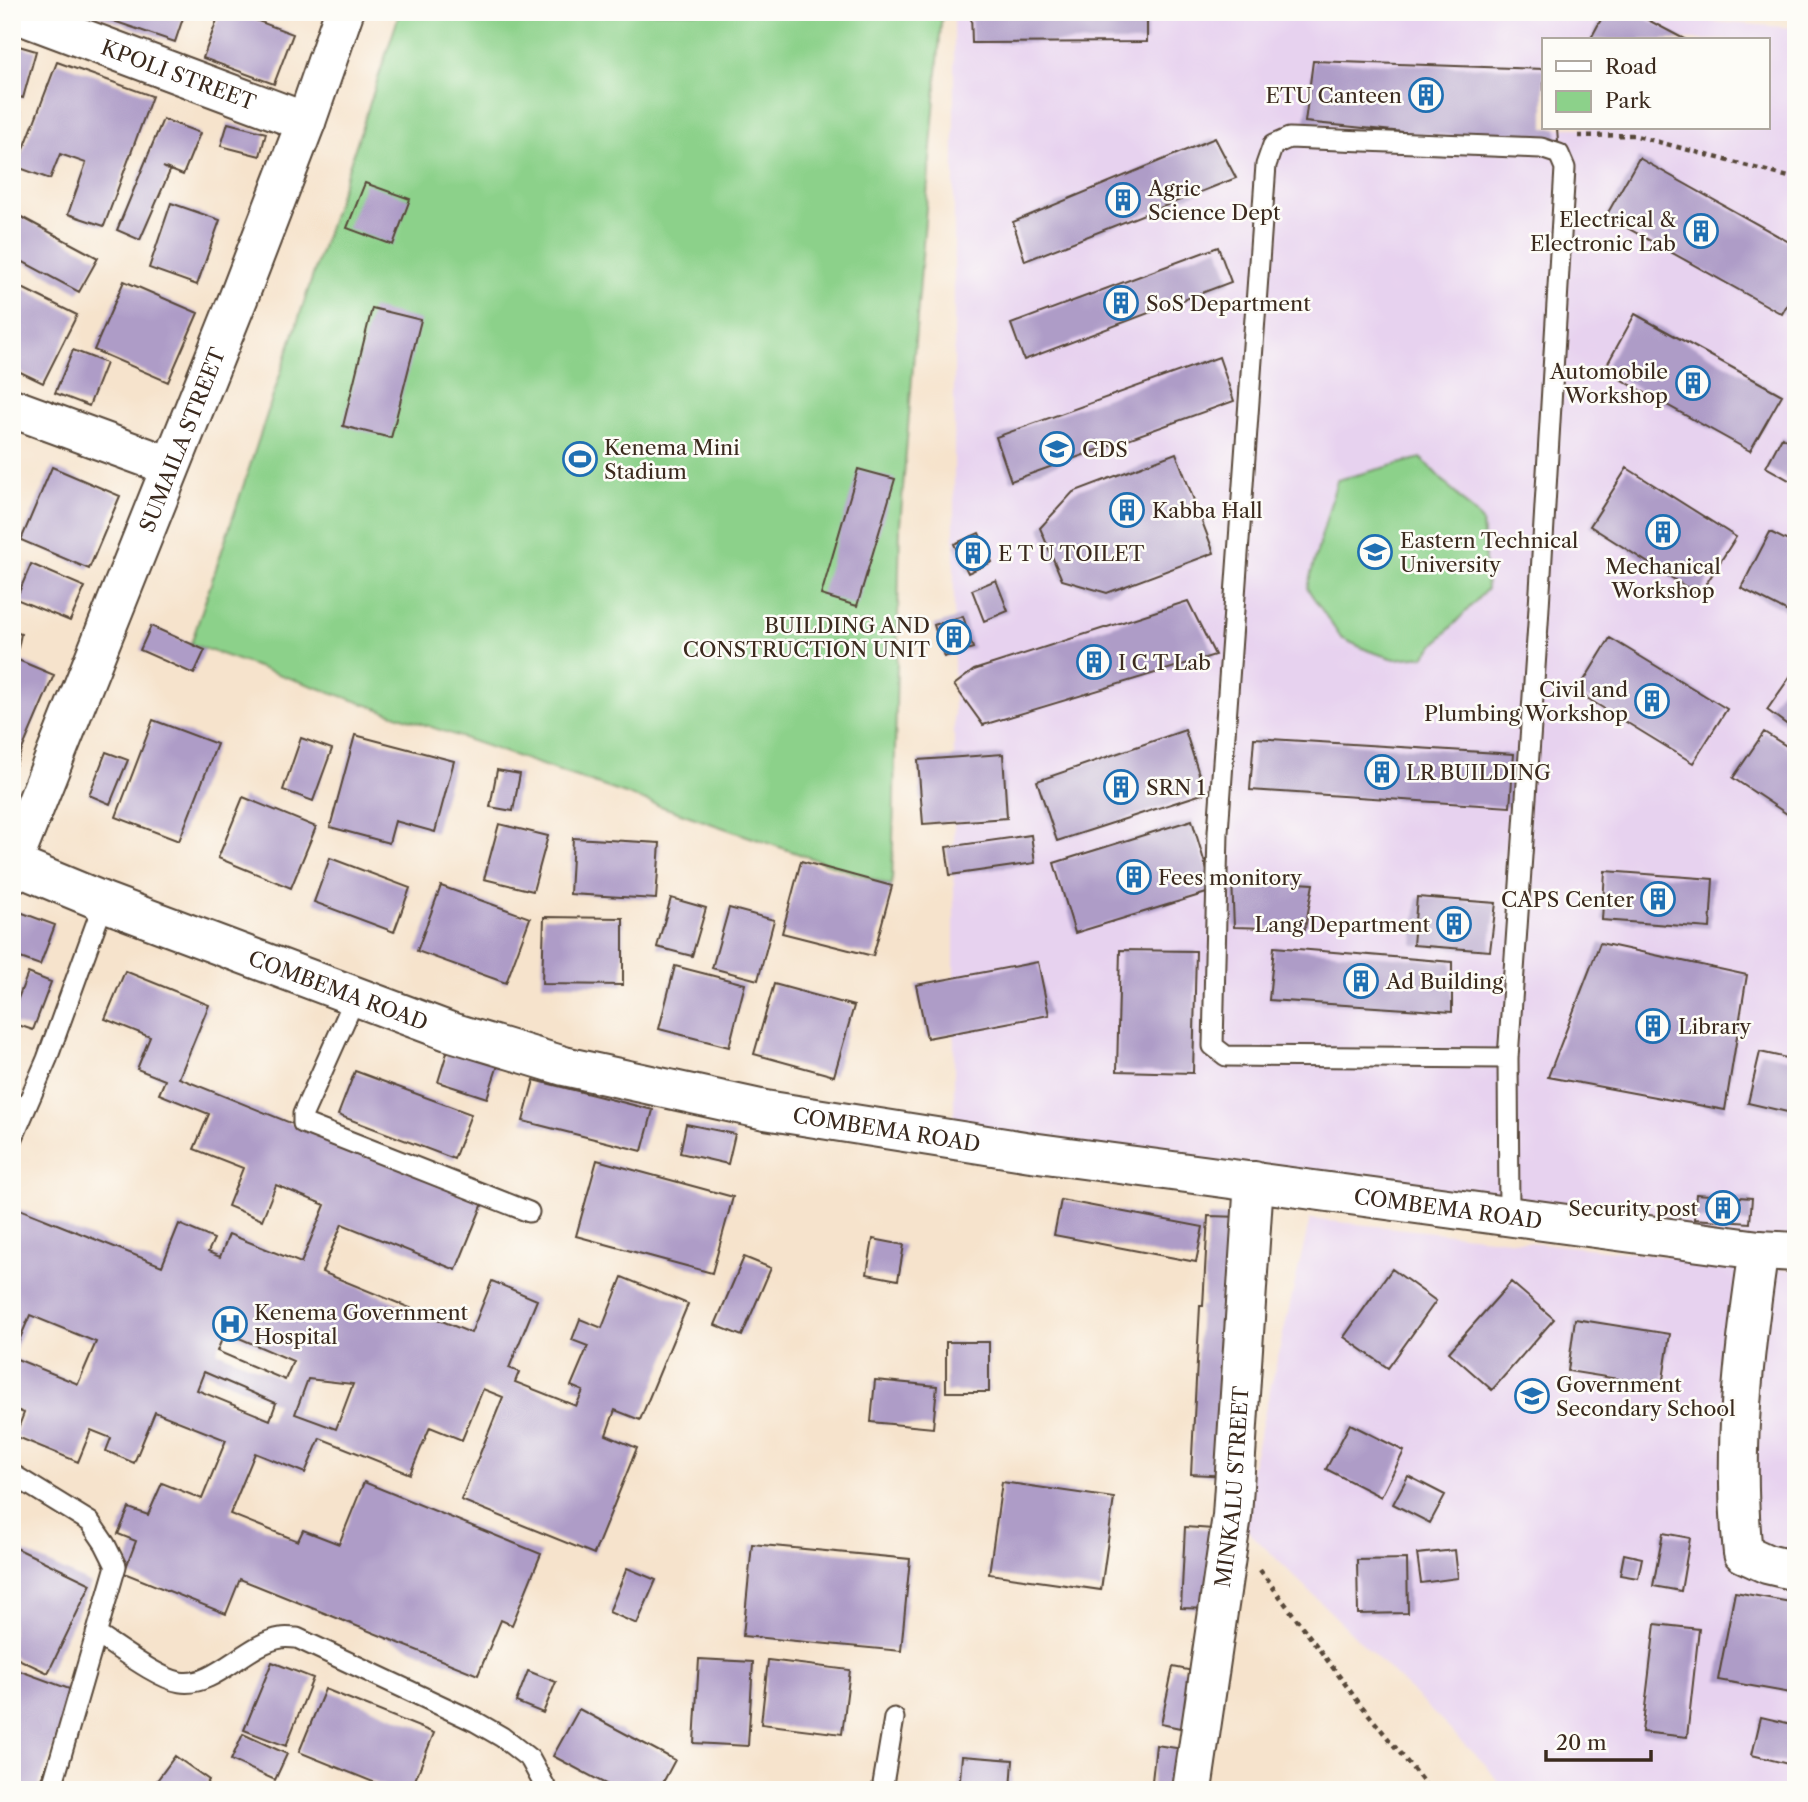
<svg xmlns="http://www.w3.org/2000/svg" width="1808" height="1802" viewBox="0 0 1808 1802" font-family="'Libre Caslon Text',serif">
	<rect width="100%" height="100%" fill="#fdfcf7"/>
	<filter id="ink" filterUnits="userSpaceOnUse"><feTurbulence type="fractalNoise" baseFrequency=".0143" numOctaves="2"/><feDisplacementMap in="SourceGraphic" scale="14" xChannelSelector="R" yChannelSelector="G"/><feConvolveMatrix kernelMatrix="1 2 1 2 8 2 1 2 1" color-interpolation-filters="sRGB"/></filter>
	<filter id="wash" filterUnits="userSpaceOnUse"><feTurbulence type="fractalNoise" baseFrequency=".00686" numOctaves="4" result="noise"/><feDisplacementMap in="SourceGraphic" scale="28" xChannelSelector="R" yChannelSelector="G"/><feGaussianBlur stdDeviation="1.57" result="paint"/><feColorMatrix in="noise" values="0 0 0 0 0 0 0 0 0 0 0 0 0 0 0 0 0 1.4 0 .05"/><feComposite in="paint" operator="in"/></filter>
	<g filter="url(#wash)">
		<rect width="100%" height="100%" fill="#f6e3cc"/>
		<path fill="#e7d2ef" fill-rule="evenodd" d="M954 12H1590L1796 28V1256L954 1143ZM1544 40H1768V128H1544Z
			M1310 1219 1796 1270V1790H1504L1486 1765 1239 1522Z"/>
		<path fill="#8cd18a" stroke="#647e54" stroke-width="2" d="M400 12H942L900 525 892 886 191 644Z
			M1421 458 1482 521 1487 589 1424 656 1395 659 1369 651 1341 638 1307 588 1337 480Z"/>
		<g id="blocks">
			<path fill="#ae9cc7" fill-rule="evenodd" d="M93 12H185L175 42 93 14Z
				M220 12H234L293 34 274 84 203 58Z
				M971 12H1147V42L972 43Z
				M1605 12H1633L1686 40H1590Z
				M12 44 36 51 23 98 12 95Z
				M1313 61 1544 69V128H1557L1558 141 1423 134 1305 122Z
				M57 62 152 96 104 226 68 214 86 163 60 154 50 179 17 167Z
				M12 109 21 112 13 137H12Z
				M163 119 200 133 183 175 163 167 170 171 140 240 117 230Z
				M228 123 266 133 260 156 221 146Z
				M1215 138 1236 178 1025 261 1013 222Z
				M1639 158 1796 246V289L1782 314 1606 216Z
				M365 183 410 199 393 245 347 228Z
				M171 203 220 220 197 285 149 268Z
				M14 213 98 258 79 292 12 256Z
				M1218 247 1231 282 1024 360 1011 324Z
				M124 281 198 313 168 382 94 350Z
				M12 283 77 315 43 383 12 368Z
				M372 308 421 320 391 438 343 426Z
				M1635 314 1782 395 1750 451 1604 370Z
				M73 350 106 363 89 406 55 393Z
				M1219 357 1234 401 1011 481 996 437Z
				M1782 437 1796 445V484L1766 467Z
				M1176 453 1214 553 1107 593 1062 580 1040 528 1073 492Z
				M52 467 120 496 89 569 21 540Z
				M1627 468 1736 537 1699 595 1590 526Z
				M858 469 895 479 857 606 821 595Z
				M1770 532 1796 545V616L1741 588Z
				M979 533 992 562 968 573 954 544Z
				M31 564 85 587 70 621 16 599Z
				M996 580 1008 611 984 621 972 590Z
				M1188 601 1215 655 983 725 954 685 974 670Z
				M963 616 973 648 944 657 934 625Z
				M151 626 205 650 194 674 140 650Z
				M12 631 21 634 17 653 12 651Z
				M1610 638 1727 709 1693 763 1577 692Z
				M18 660 54 675 12 773V674Z
				M1796 668V731L1767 710Z
				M153 720 217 744 179 841 116 817Z
				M1185 730 1205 793 1057 841 1037 781Z
				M1764 732 1796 752V820L1733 778Z
				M355 735 454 761 435 832 395 821 389 843 330 827Z
				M301 738 332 749 313 801 283 790Z
				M1254 738 1514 754 1510 807 1250 790Z
				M106 752 128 760 110 804 89 795Z
				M1003 754 1007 818 923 824 918 760Z
				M497 770 520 774 513 811 490 807Z
				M243 797 316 827 291 888 218 858Z
				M1192 820 1213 891 1075 933 1054 863Z
				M499 824 548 836 533 891 484 879Z
				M1031 835 1035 863 950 875 946 847Z
				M573 838 660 843 656 899 570 894Z
				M330 858 410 888 394 932 314 902Z
				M801 861 892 886 873 956 782 933Z
				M1605 871 1713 879 1710 928 1602 920Z
				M1232 879 1313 884 1305 929 1234 927Z
				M441 886 530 918 506 983 417 951Z
				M1417 897 1496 903 1490 951 1413 945Z
				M671 898 706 908 692 956 657 947Z
				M729 908 774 920 758 980 712 968Z
				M12 909 55 925 40 965 12 955Z
				M544 917 623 918V985L542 984Z
				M1600 943 1747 975 1725 1110 1548 1077Z
				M1274 947 1452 962V1012L1269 1000Z
				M1120 950 1196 951 1193 1073 1117 1071Z
				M1038 962 1049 1015 927 1038 916 985Z
				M675 966 745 984 729 1047 659 1029Z
				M125 971 209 1005 179 1078 484 1201 456 1270 342 1224 322 1272 471 1333 492 1281 537 1300 509 1368 519 1372 515 1382 576 1406 583 1391 571 1386 588 1346 572 1340 580 1319 602 1328 622 1277 688 1304 640 1420 615 1410 606 1435 637 1448 594 1554 461 1500 503 1397 483 1389 462 1440 430 1427 410 1474 320 1438 305 1473 255 1453 230 1514 298 1541 303 1530 339 1544 364 1482 541 1554 512 1625 501 1620 478 1675 240 1579 226 1614 124 1573 136 1541 118 1534 129 1508 148 1515 162 1483 202 1499 226 1440 155 1412 134 1463 106 1451 111 1438 91 1430 78 1462 15 1436 24 1413 12 1408V1357L78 1384 96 1342 30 1315 12 1357V1206L162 1266 179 1224 214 1239 208 1252 220 1257 229 1234 301 1263 325 1205 276 1185 262 1220 228 1206 243 1168 194 1149 209 1114 159 1094 165 1080 137 1069 150 1037 105 1019ZM225 1332 293 1361 285 1380 217 1351ZM204 1372 276 1403 270 1420 197 1390ZM308 1379 353 1384 336 1429 295 1414Z
				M28 973 51 982 33 1030 12 1023V1014Z
				M774 984 854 1006 834 1076 754 1054Z
				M449 1046 499 1062 487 1098 438 1082Z
				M1760 1052 1796 1060V1114L1748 1103Z
				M355 1071 471 1114 454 1159 338 1115Z
				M534 1080 653 1110 642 1151 523 1121Z
				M686 1124 735 1134 728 1164 680 1153Z
				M597 1160 733 1197 712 1273 576 1236Z
				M1696 1194 1752 1198 1750 1223 1694 1219Z
				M1061 1200 1203 1227 1196 1262 1054 1235Z
				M1208 1216 1243 1217 1230 1476 1191 1474 1200 1306H1203Z
				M873 1239 904 1245 898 1280 867 1274Z
				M744 1257 771 1268 742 1336 715 1325Z
				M1392 1269 1436 1301 1388 1368 1344 1337Z
				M1511 1282 1554 1319 1492 1390 1449 1352Z
				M1575 1319 1670 1334 1662 1386 1568 1371Z
				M946 1342H989V1392H946Z
				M875 1380 937 1386 933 1428 871 1422Z
				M1350 1424 1404 1451 1381 1497 1326 1469Z
				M1408 1476 1445 1495 1430 1523 1393 1504Z
				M1002 1482 1114 1498 1101 1590 989 1574Z
				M1185 1527 1213 1529 1210 1609 1181 1608Z
				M1663 1533 1690 1538 1681 1591 1653 1586Z
				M752 1544 910 1559 901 1651 743 1636Z
				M12 1546 91 1584 48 1673 12 1656Z
				M1455 1550 1458 1578 1421 1583 1417 1554Z
				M1624 1554 1642 1558 1638 1578 1620 1575Z
				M1407 1559 1408 1613 1358 1614 1357 1560Z
				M627 1568 656 1580 637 1624 609 1612Z
				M1735 1592 1796 1603V1694L1718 1680Z
				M1655 1624 1699 1629 1687 1737 1642 1732Z
				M699 1659 753 1662 748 1746 694 1743Z
				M768 1660 850 1670 842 1734 761 1724Z
				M272 1662 313 1678 286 1746 244 1730Z
				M1173 1667 1198 1672 1185 1729 1161 1724Z
				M12 1668 75 1691 37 1790H12Z
				M528 1671 556 1682 543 1713 516 1702Z
				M325 1689 434 1733 411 1790H393L299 1752Z
				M579 1709 675 1760 659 1790H617L553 1756Z
				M1761 1717 1796 1725V1766L1752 1755Z
				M243 1734 287 1754 275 1780 231 1760Z
				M1156 1745 1183 1749 1178 1790H1151Z
				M175 1756 209 1780 202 1790H150Z
				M962 1756 1013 1760 1011 1790H959Z"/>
		</g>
	</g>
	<g filter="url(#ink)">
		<use href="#blocks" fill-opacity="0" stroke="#574638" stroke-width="2"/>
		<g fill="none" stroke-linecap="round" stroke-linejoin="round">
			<g stroke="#574638" stroke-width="23">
				<path id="service" d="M1289 138 1541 148 1559 154 1565 168 1538 624 1508 1058 1226 1056 1213 1046 1218 832 1266 165 1273 145Z
					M356 996 303 1114V1123L529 1212
					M1508 1058 1509 1215
					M12 1140 47 1059 104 902
					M12 1474 90 1522 105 1544 116 1566 51 1790
					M96 1634C117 1647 157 1678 180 1682 214 1688 247 1643 281 1638 286 1637 292 1638 297 1638L476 1722 502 1737 530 1759 547 1790
					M882 1790 894 1718"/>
			</g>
			<g stroke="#574638" stroke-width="42">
				<g id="minor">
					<path id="s1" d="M12 12 306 122"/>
					<path d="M12 408 170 466"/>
					<path id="s2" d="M12 864 238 299 306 122 344 12"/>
					<path d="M1759 1250C1744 1350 1732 1452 1743 1553L1767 1564 1796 1571"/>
					<path id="s3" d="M1192 1790 1232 1516 1254 1181"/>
				</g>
			</g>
			<g stroke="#574638" stroke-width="42">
				<g id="tertiary">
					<path id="s4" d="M12 864 104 902 448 1031 564 1066 765 1110 1031 1152 1759 1250 1796 1252"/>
				</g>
			</g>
			<path stroke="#574638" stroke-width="4.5" stroke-dasharray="5 5" stroke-linecap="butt" d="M1578 136 1633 135 1796 179
				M1260 1570 1357 1700 1430 1790"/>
			<use href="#service" stroke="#fff" stroke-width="19"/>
			<use href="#minor" stroke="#fff" stroke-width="38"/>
			<use href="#tertiary" stroke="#fff" stroke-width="38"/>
		</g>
	</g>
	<defs>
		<g id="building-ring" transform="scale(1.75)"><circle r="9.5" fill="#fdfcf7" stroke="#1f6fb2" stroke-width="1.5"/><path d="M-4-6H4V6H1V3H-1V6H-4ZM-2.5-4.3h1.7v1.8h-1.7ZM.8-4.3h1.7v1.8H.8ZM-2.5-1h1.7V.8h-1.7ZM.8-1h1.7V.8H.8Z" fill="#1f6fb2"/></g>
		<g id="university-ring" transform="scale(1.75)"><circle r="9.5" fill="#fdfcf7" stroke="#1f6fb2" stroke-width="1.5"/><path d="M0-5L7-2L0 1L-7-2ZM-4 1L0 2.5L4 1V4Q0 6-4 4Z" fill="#1f6fb2"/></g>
		<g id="stadium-ring" transform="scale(1.75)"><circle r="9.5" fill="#fdfcf7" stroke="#1f6fb2" stroke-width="1.5"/><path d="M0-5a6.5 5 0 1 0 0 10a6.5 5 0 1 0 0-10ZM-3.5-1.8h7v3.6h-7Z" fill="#1f6fb2"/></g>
		<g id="hospital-ring" transform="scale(1.75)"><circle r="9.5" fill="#fdfcf7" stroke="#1f6fb2" stroke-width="1.5"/><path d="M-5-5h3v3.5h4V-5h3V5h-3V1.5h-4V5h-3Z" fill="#1f6fb2"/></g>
		<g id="school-ring" transform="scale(1.75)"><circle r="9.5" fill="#fdfcf7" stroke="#1f6fb2" stroke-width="1.5"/><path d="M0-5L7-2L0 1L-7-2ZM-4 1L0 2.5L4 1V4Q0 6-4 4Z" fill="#1f6fb2"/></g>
	</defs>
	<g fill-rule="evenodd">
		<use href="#building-ring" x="1426" y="95"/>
		<use href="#building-ring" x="1123" y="200"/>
		<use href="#building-ring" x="1701" y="231"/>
		<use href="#building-ring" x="1121" y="303"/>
		<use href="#building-ring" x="1693" y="383"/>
		<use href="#university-ring" x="1057" y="449"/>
		<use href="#stadium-ring" x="580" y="459"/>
		<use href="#building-ring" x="1127" y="510"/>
		<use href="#building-ring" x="1663" y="532"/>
		<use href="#university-ring" x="1375" y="552"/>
		<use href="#building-ring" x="973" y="553"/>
		<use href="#building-ring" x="954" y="637"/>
		<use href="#building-ring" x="1094" y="662"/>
		<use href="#building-ring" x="1652" y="701"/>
		<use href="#building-ring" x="1382" y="772"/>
		<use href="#building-ring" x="1121" y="787"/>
		<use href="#building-ring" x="1134" y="877"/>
		<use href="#building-ring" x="1658" y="899"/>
		<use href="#building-ring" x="1454" y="924"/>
		<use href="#building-ring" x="1361" y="981"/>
		<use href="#building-ring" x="1653" y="1026"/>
		<use href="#building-ring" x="1723" y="1208"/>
		<use href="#hospital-ring" x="230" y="1324"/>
		<use href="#school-ring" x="1532" y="1396"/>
	</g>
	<g text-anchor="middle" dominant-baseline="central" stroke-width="5" stroke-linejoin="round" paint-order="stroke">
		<g font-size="21" fill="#3b2a1e" stroke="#fdfcf7">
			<text stroke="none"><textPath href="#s1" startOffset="178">KPOLI STREET</textPath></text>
			<text stroke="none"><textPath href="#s2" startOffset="457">SUMAILA STREET</textPath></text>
			<text stroke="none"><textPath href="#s4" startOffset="350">COMBEMA ROAD</textPath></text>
			<text stroke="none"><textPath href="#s4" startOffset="917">COMBEMA ROAD</textPath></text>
			<text stroke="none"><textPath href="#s4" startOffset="1484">COMBEMA ROAD</textPath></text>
			<text stroke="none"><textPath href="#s3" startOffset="306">MINKALU STREET</textPath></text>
		</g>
		<g font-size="21" fill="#3b2a1e" stroke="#fdfcf7" text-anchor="start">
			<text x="1402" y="95" text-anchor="end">ETU Canteen</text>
			<text x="1148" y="188">Agric<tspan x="1148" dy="24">Science Dept</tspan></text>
			<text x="1676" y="219" text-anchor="end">Electrical &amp;<tspan x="1676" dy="24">Electronic Lab</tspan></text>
			<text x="1146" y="303">SoS Department</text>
			<text x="1668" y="371" text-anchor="end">Automobile<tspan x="1668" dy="24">Workshop</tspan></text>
			<text x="604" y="447">Kenema Mini<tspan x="604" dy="24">Stadium</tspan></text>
			<text x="1082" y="449">CDS</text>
			<text x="1152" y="510">Kabba Hall</text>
			<text x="1400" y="540">Eastern Technical<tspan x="1400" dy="24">University</tspan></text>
			<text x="998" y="553">E T U TOILET</text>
			<text x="1663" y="566" text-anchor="middle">Mechanical<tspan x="1663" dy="24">Workshop</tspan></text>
			<text x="930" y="625" text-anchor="end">BUILDING AND<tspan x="930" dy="24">CONSTRUCTION UNIT</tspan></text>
			<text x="1118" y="662">I C T Lab</text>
			<text x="1628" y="689" text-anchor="end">Civil and<tspan x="1628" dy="24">Plumbing Workshop</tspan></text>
			<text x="1406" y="772">LR BUILDING</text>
			<text x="1146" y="787">SRN 1</text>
			<text x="1158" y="877">Fees monitory</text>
			<text x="1634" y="899" text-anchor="end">CAPS Center</text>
			<text x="1430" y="924" text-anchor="end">Lang Department</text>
			<text x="1386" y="981">Ad Building</text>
			<text x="1678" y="1026">Library</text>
			<text x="1698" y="1208" text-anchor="end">Security post</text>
			<text x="254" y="1312">Kenema Government<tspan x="254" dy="24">Hospital</tspan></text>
			<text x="1556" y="1384">Government<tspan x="1556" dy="24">Secondary School</tspan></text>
		</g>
	</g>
	<rect width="1808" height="1802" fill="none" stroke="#fdfcf7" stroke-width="42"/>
	<rect x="1542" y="38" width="228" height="91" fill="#fdfcf7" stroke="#afa8a0" stroke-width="2"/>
	<rect x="1556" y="61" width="35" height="10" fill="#ffffff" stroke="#afa8a0" stroke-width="2"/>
	<text x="1605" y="74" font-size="21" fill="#3b2a1e">Road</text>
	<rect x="1556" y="91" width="35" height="21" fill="#8cd18a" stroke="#afa8a0" stroke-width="2"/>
	<text x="1605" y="108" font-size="21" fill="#3b2a1e">Park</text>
	<path d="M1546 1750v10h105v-10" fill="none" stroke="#3b2a1e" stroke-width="3.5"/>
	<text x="1556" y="1750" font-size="21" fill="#3b2a1e" stroke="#fdfcf7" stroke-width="5" paint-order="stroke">20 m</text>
</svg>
